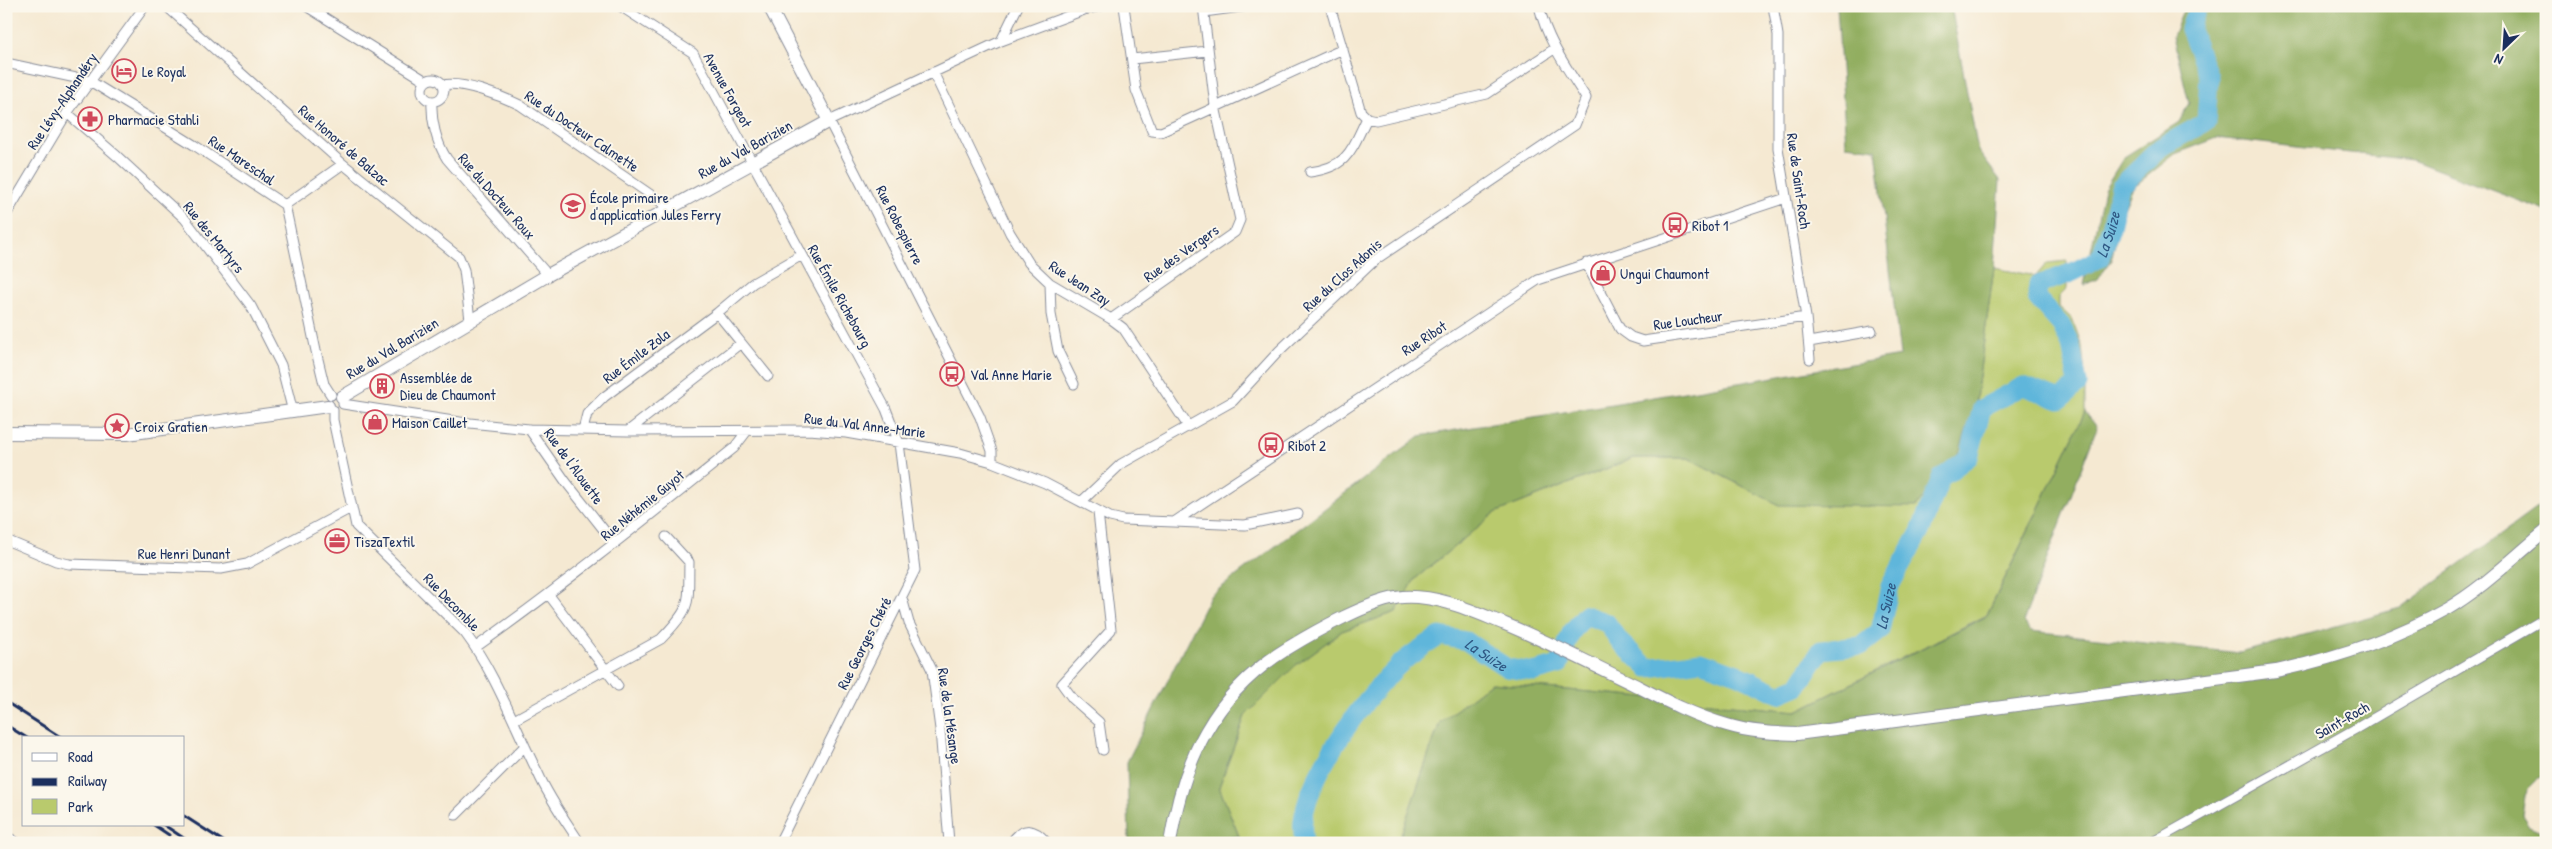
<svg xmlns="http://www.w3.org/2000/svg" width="2552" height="849" viewBox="0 0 2552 849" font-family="'Patrick Hand',sans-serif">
	<rect width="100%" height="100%" fill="#fbf7ec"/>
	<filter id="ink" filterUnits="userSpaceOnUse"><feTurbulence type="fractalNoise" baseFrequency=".02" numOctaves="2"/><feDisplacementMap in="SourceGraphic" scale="10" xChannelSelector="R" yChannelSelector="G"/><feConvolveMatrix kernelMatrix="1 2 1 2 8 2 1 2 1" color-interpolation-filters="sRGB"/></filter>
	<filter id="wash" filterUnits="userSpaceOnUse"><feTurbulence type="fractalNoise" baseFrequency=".0096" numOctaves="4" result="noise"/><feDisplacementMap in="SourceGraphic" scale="20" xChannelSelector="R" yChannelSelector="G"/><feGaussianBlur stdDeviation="1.12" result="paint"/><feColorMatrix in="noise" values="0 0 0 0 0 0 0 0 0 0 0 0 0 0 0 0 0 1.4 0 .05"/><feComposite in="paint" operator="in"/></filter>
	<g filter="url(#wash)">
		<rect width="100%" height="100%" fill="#f5e9d2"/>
		<path fill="#b9ca6d" stroke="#6a7c66" d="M2067 261V289L2059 297V307L2072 319 2082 346 2085 374V412L1987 615 1797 711 1491 683 1440 722 1398 843H1239V836L1219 787 1245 716 1296 665 1342 631 1396 612 1415 579 1495 513 1634 458H1688L1779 505 1975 405 1994 268 2036 276 2047 263Z"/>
		<path fill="#92ae60" stroke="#566e5f" d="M1837 6H1951L1978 151 2000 180 1994 268 1975 405 1959 452 1916 507 1779 505 1688 458H1633L1495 513 1415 579 1396 612 1342 631 1296 665 1245 716 1219 787 1239 836 1202 843H1129L1127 762 1210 596 1420 436 1900 356 1876 149 1846 145Z
			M2185 6H2546V211L2412 160 2217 138 2175 154 2133 187 2122 214 2111 260 2097 279 2084 285 2104 189 2124 157 2179 122 2189 103 2173 36Z
			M2085 412 2097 427 2023 622 2031 631 2240 653 2400 608 2546 501V778L2537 779 2526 790 2522 815 2529 826 2546 833V843H1398L1440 722 1491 683 1797 711 1987 616Z"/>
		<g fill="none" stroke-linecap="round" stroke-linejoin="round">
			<path stroke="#5eb6db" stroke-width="19" id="s1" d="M1304 843C1303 836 1302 827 1303 820 1310 772 1362 701 1396 668 1408 655 1425 646 1440 636L1466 641 1507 668 1534 672 1559 665 1571 633 1585 615 1607 623 1620 642 1648 668 1701 661 1737 674 1779 694 1798 686 1821 650 1861 646 1880 631 1890 586 1920 532 1941 478 1969 457 1982 408 2023 386 2060 400 2078 384 2071 345 2061 325 2037 298 2038 285 2073 272 2100 258 2111 227 2120 187 2161 147 2206 122 2209 77 2190 29 2198 6"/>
		</g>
	</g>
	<g filter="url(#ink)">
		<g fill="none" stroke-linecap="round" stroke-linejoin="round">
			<g stroke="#888c98" stroke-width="11">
				<path id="street" d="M166 6 343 164 459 257 464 270 470 320
					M306 6 426 81
					M620 6 693 53 886 409 899 443 915 570 779 843
					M1124 6 1136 90 1152 131 1161 132 1343 49
					M1330 6 1361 112 1367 118 1376 120 1487 94 1554 49
					M1773 6 1778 35V148L1806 317 1810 359
					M1204 12 1248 6
					M1001 41 1018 6
					M1132 59 1208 51
					M6 63 90 81 194 145 285 205 316 351 324 384 331 395
					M933 72 1010 233 1029 263 1050 283 1111 319 1123 328 1188 426
					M422 90a11 11 0 1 1 22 0a11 11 0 1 1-22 0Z
					M443 85C463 81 501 96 520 105L670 208
					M432 101C431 120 436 142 447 159L548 275
					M67 113 117 156 185 219 251 306 281 365 293 412
					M1310 172C1348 167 1351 151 1367 118
					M285 205 343 164
					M6 215 67 113 145 6
					M1586 263 1620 329 1631 337 1643 341 1806 317
					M1050 283 1051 314 1058 351 1074 384
					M717 313 768 376
					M1111 319 1235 232 1240 220 1215 106 1203 6
					M1809 342 1872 331
					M343 404 460 422 529 429 628 431 809 430 846 433 960 453 992 462 1045 483 1110 517 1123 520 1174 522 1538 280 1786 198
					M333 410V420L356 526 465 633C497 676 514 726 538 773 549 798 565 820 580 843
					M529 429 566 482 615 544
					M583 430 587 414 604 397 717 313 753 283 802 255
					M628 431 741 343
					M992 462V451L980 417 829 121 1001 41 1084 10 1101 6
					M1081 502 1121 464 1233 401 1279 351 1375 260 1575 125 1586 98C1567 68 1547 41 1539 6
					M1098 512 1111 630 1062 684 1073 699 1099 722 1103 750
					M1174 522 1245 525 1298 514
					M6 540 56 561 69 564 221 569 247 564 351 508
					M549 595 618 686
					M902 598 909 623 932 670 940 729 949 843
					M476 647C565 584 649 516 734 448L747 431
					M514 720 661 639C693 606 688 605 689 562L666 537
					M456 815 525 746
					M2151 843 2357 728 2546 618"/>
			</g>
			<g stroke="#888c98" stroke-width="14">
				<path id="secondary" d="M342 397 548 275 829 121 769 6
					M6 433 127 434 328 406
					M1013 843C1023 828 1034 829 1045 843
					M1170 843C1183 760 1214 693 1288 648 1314 632 1372 599 1403 597 1439 595 1472 611 1505 624 1549 642 1593 665 1637 686 1666 701 1695 716 1727 725 1750 732 1773 733 1797 734L2276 671C2336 658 2394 639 2447 609 2483 588 2514 557 2546 531"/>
			</g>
			<g stroke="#888c98" stroke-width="16">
				<path id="primary" d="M6 839 13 843"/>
			</g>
			<use href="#street" stroke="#fff" stroke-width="9"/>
			<use href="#secondary" stroke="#fff" stroke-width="12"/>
			<use href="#primary" stroke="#fff" stroke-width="14"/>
			<path stroke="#1b2f5e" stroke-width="3" d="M6 702 62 738
				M6 725 27 738
				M184 816 226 843
				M154 825 169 835
				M164 825 191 843"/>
		</g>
	</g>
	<defs>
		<g id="hotel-ring" transform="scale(1.25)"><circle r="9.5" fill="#fbf7ec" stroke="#d1495b" stroke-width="1.5"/><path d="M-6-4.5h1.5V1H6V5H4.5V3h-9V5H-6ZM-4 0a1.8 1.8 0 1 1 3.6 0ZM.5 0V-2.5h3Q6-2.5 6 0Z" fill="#d1495b"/></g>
		<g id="pharmacy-ring" transform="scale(1.25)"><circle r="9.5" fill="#fbf7ec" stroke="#d1495b" stroke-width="1.5"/><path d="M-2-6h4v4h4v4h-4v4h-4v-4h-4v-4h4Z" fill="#d1495b"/></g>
		<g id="school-ring" transform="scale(1.25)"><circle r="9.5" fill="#fbf7ec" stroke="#d1495b" stroke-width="1.5"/><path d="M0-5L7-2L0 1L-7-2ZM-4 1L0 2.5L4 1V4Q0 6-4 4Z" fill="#d1495b"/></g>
		<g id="bus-ring" transform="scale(1.25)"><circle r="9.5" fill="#fbf7ec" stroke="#d1495b" stroke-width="1.5"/><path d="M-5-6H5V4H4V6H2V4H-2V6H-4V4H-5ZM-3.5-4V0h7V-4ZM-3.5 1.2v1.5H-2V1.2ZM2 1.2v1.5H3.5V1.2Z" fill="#d1495b"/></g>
		<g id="shop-ring" transform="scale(1.25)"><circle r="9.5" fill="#fbf7ec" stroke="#d1495b" stroke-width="1.5"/><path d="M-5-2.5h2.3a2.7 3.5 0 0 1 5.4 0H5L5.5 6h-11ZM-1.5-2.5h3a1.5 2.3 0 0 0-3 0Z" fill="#d1495b"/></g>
		<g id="building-ring" transform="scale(1.25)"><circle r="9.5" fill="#fbf7ec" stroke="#d1495b" stroke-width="1.5"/><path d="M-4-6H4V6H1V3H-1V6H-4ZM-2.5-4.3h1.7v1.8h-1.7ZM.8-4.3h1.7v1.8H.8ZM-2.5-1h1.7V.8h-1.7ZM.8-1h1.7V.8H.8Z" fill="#d1495b"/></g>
		<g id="sight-ring" transform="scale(1.25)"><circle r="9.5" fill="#fbf7ec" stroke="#d1495b" stroke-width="1.5"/><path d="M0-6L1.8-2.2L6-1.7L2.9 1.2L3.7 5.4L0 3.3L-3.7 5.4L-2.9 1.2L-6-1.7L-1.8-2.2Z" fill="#d1495b"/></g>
		<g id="office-ring" transform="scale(1.25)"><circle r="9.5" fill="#fbf7ec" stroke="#d1495b" stroke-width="1.5"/><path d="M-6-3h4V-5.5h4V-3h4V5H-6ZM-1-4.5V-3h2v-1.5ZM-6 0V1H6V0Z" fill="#d1495b"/></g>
	</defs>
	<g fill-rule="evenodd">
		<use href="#hotel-ring" x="124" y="71"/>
		<use href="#pharmacy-ring" x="90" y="119"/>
		<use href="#school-ring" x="573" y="206"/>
		<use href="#bus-ring" x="1675" y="225"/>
		<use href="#shop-ring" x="1603" y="273"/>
		<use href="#bus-ring" x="952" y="374"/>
		<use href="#building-ring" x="382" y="386"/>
		<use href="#shop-ring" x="375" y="422"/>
		<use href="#sight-ring" x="117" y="426"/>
		<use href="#bus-ring" x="1271" y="445"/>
		<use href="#office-ring" x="337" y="541"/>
	</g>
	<g text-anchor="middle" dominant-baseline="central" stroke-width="4" stroke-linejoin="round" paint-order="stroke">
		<g font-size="15" fill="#1b2f5e" stroke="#fbf7ec" text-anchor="start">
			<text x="142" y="71">Le Royal</text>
			<text x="108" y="119">Pharmacie Stahli</text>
			<text x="590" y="197">École primaire<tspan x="590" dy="17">d'application Jules Ferry</tspan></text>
			<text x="1692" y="225">Ribot 1</text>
			<text x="1620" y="273">Ungui Chaumont</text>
			<text x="970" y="374">Val Anne Marie</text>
			<text x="400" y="377">Assemblée de<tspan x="400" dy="17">Dieu de Chaumont</tspan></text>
			<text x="392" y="422">Maison Caillet</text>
			<text x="134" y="426">Croix Gratien</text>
			<text x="1288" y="445">Ribot 2</text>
			<text x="354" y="541">TiszaTextil</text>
		</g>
		<g font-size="15" fill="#1b2f5e" stroke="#fbf7ec">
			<text transform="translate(728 90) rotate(61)">Avenue Forgeot</text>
			<text transform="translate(62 101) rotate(-56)">Rue Lévy-Alphandéry</text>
			<text transform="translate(582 131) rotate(34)">Rue du Docteur Calmette</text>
			<text transform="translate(344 145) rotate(41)">Rue Honoré de Balzac</text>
			<text transform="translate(745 149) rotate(-29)">Rue du Val Barizien</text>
			<text transform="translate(242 160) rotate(34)">Rue Mareschal</text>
			<text transform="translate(1799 181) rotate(82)">Rue de Saint-Roch</text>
			<text transform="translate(497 196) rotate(49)">Rue du Docteur Roux</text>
			<text transform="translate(900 225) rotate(63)">Rue Robespierre</text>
			<text transform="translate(214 237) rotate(51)">Rue des Martyrs</text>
			<text transform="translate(1181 253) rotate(-35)">Rue des Vergers</text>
			<text transform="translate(1342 275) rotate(-42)">Rue du Clos Adonis</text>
			<text transform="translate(1080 283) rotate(33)">Rue Jean Zay</text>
			<text transform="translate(840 296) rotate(61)">Rue Émile Richebourg</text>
			<text transform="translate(1688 320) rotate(-8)">Rue Loucheur</text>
			<text transform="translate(1424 338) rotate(-33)">Rue Ribot</text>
			<text transform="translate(392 348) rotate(-31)">Rue du Val Barizien</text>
			<text transform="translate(636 356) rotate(-37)">Rue Émile Zola</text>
			<text transform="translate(865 425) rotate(7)">Rue du Val Anne-Marie</text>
			<text transform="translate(574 466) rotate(54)">Rue de l'Alouette</text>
			<text transform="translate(642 505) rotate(-39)">Rue Néhémie Guyot</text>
			<text x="184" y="553">Rue Henri Dunant</text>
			<text transform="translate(452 602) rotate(46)">Rue Decomble</text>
			<text transform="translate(864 643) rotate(-63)">Rue Georges Chéré</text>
			<text transform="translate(950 716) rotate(82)">Rue de la Mésange</text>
			<text transform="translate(2342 720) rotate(-30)">Saint-Roch</text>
		</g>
		<g font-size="16" font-style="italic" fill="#2f5884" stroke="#fbf7ec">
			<text stroke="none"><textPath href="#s1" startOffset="1360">La Suize</textPath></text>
			<text stroke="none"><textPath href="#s1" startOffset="820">La Suize</textPath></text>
			<text stroke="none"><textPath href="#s1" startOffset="309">La Suize</textPath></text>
		</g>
	</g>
	<rect width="2552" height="849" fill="none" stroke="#fbf7ec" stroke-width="25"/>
	<rect x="22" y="736" width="162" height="90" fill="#fbf7ec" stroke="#a1a7b3"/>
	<rect x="32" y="753" width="25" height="8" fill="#ffffff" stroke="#a1a7b3"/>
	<text x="68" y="762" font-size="15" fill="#1b2f5e">Road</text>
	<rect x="32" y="778" width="25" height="8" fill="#1b2f5e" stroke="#a1a7b3"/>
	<text x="68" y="786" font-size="15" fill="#1b2f5e">Railway</text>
	<rect x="32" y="799" width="25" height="15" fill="#b9ca6d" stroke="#a1a7b3"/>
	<text x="68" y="812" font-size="15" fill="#1b2f5e">Park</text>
	<g transform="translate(2504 48) rotate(205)" stroke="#fbf7ec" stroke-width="4" paint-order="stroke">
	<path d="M0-4L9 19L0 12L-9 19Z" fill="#1b2f5e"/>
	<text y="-8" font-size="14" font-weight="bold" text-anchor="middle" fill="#1b2f5e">N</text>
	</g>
</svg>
